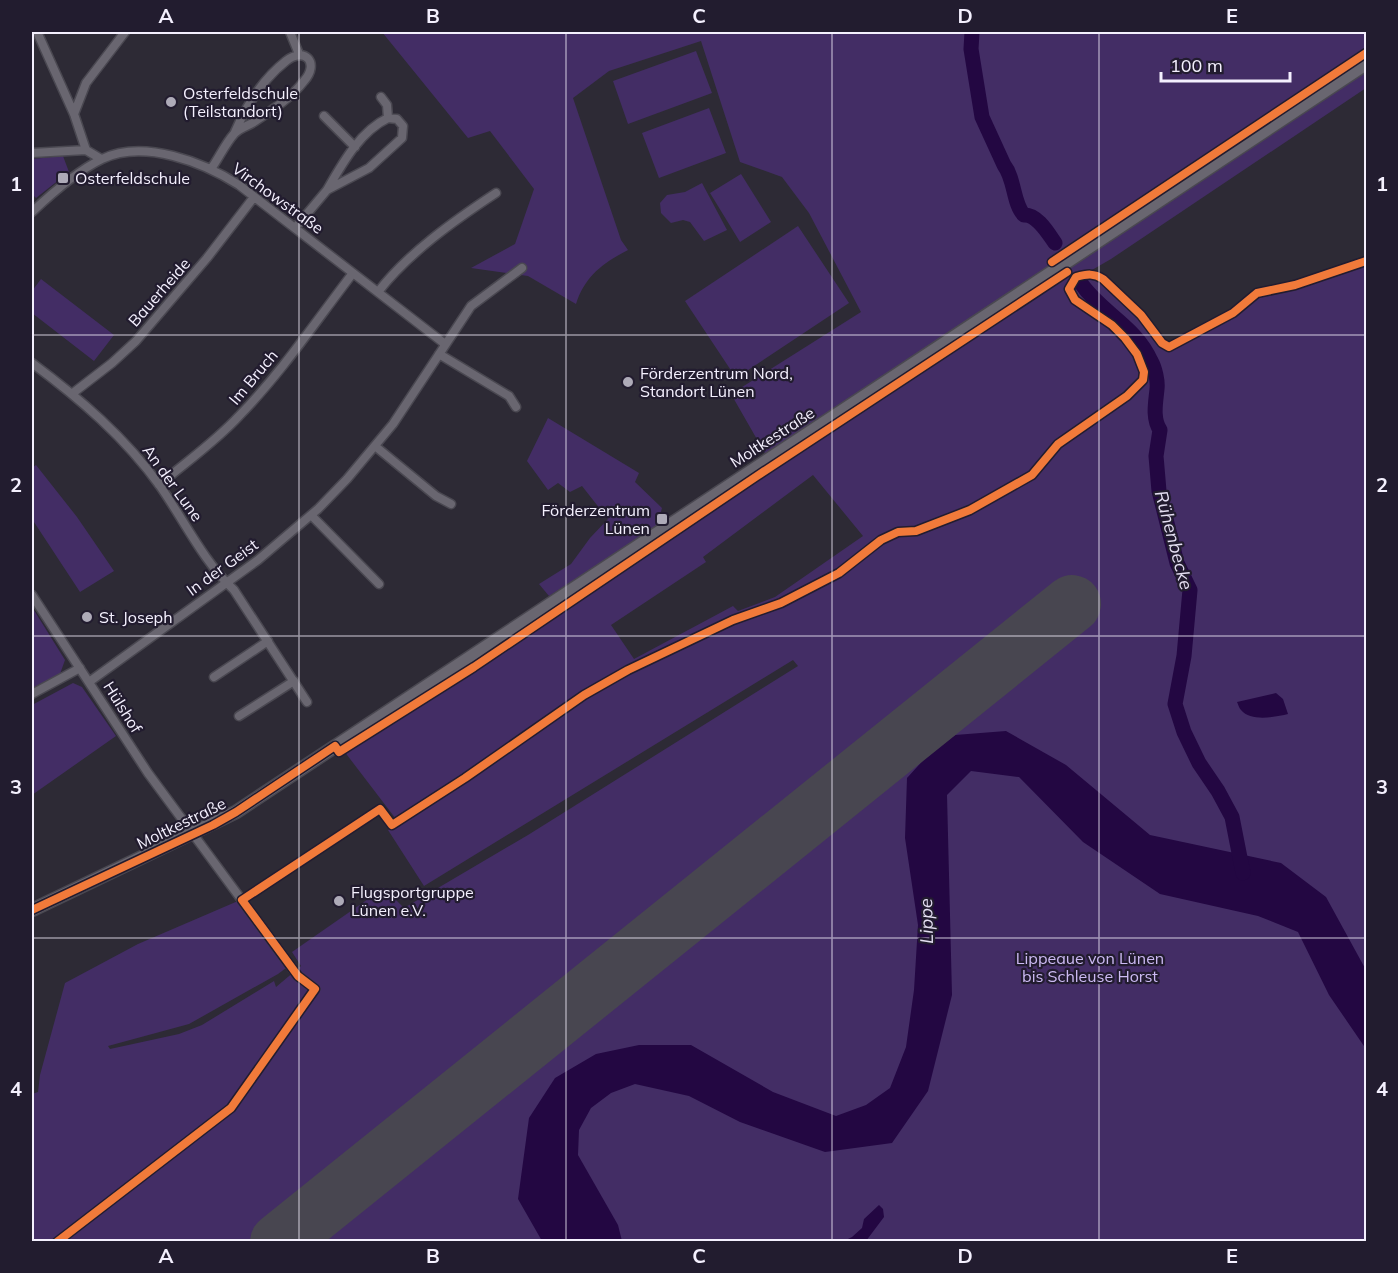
<svg xmlns="http://www.w3.org/2000/svg" width="1398" height="1273" viewBox="0 0 1398 1273" font-family="Mulish,sans-serif">
	<rect width="100%" height="100%" fill="#2d2a35"/>
	<path fill="#432d65" fill-rule="evenodd" d="M382 32H1366V88L1111 259 1066 285 1076 305V283L1086 277C1116 284 1147 326 1167 349L1223 323 1239 314 1260 296 1285 291 1366 261V1241L32 1242V1094L38 1092 40 1075 65 983 138 944 238 901 286 968 278 974 189 1024 108 1046 110 1049 179 1034 202 1025 274 981 276 987 301 966 292 952 384 888 404 908 528 835 798 666 793 660 424 886 388 830 399 823 344 751 774 469 731 394 861 312 809 213 782 177 740 162 701 41 609 71 573 98 621 240 628 250C603 263 585 276 576 304L528 276 471 268 515 244 534 189 490 131 468 138ZM813 475 863 536 775 597 738 611 733 606 634 659 611 625 706 562 703 557Z
		M696 51 712 93 628 124 613 81Z
		M709 108 726 153 659 178 642 133Z
		M63 156 69 172 36 198 32 194V159Z
		M741 174 771 222 740 242 710 193Z
		M702 183 727 230 704 241 690 222 683 220 671 223 661 213 660 203 667 195 685 192Z
		M798 226 849 303 736 378 685 301Z
		M41 279 114 335 94 361 32 313V291Z
		M548 418 639 473 635 482 662 508 657 527 549 596 539 584 571 564 590 538 608 519 582 486 570 492 558 483 548 490 527 461Z
		M36 465 77 517 114 571 80 592 32 519V468Z
		M32 607 65 660 60 674 32 688Z
		M73 683 82 687 116 736 32 795V705Z"/>
	<path fill="#230742" d="M1276 693 1283 699 1288 714C1275 717 1251 722 1241 710 1239 708 1238 704 1237 702Z
		M1006 731 1066 765 1150 835 1281 863 1326 897 1366 970V1049L1329 995 1298 932 1258 916 1160 894 1083 842 1019 777 971 771 947 795 952 995 928 1091 892 1143 825 1152 740 1122 689 1096 635 1084 611 1093 591 1108 579 1130 578 1155 618 1225 622 1241H542L518 1199 529 1118 555 1078 596 1054 639 1045H691L773 1092 836 1116 866 1105 890 1088 906 1047 914 990 918 925 905 838 907 778 927 756 955 735Z
		M879 1205 883 1209 884 1217 866 1241H831H844L852 1237 862 1228 864 1219Z"/>
	<g fill="none" stroke-linecap="round" stroke-linejoin="round">
		<path stroke="#230742" stroke-width="15" d="M972 32 971 49 982 117 1004 165C1015 179 1013 204 1024 215 1037 214 1048 233 1055 243
			M1080 282C1101 313 1135 325 1151 361 1155 368 1158 381 1157 389 1156 401 1152 418 1160 430L1156 456 1159 491 1177 563 1190 590 1184 656 1175 704 1184 732 1199 763 1218 791 1232 817 1243 873"/>
		<path stroke="#484650" stroke-width="58" d="M279 1242 1072 604"/>
		<g stroke="#4a4851" stroke-width="11">
			<path id="street" d="M290 32 299 54
				M38 34 74 114 86 150
				M381 97 387 105 388 118
				M74 114 86 83 125 32
				M324 116 355 147
				M32 153 86 150 101 159
				M211 169C219 158 225 144 234 134 239 128 248 126 254 122 272 110 291 98 304 81 320 63 305 46 286 61 263 79 246 106 235 132
				M32 212C50 195 79 170 102 159 144 139 203 162 239 185L445 344
				M295 228 327 190 369 168 402 138 403 126 397 119 388 118C360 131 342 164 327 190
				M378 292C408 253 455 220 496 193
				M439 354 509 396 516 407
				M32 363C79 398 125 437 160 486 184 520 203 561 234 590L307 702
				M73 393 112 363 136 341 207 258 254 197
				M375 446 436 496 451 504
				M159 485C186 462 215 442 239 416 282 372 316 321 353 273
				M311 515 379 584
				M32 595 148 773 292 968 298 976 315 989
				M214 677 268 641
				M89 682 258 560 318 509 347 479 393 424 471 306 522 268
				M32 694 80 668
				M239 716 294 681"/>
		</g>
		<g stroke="#4a4851" stroke-width="15">
			<path id="secondary" d="M32 910 236 812 1366 64"/>
		</g>
		<use href="#street" stroke="#696670" stroke-width="8"/>
		<use href="#secondary" stroke="#696670" stroke-width="12"/>
		<g stroke="#221c2f" stroke-width="11">
			<path id="cycleway" d="M1052 262 1366 53
				M32 910 213 825 236 812 335 746 339 752 474 667 757 476 1067 272
				M57 1242 231 1108 315 989 298 976 242 900 380 809 392 825 465 778 584 695 628 670 733 620 781 603 839 573 881 540 898 532 916 531 970 510 1032 475 1058 444 1127 396 1143 380 1144 372 1137 354 1125 338 1112 325 1075 300 1069 289 1076 277C1087 274 1094 273 1103 279L1141 315 1162 343 1169 347 1233 313 1257 293 1295 285 1366 261"/>
		</g>
		<use href="#cycleway" stroke="#f17a3a" stroke-width="8"/>
	</g>
	<path fill="none" stroke="#f4f0fe" stroke-width="1.5" stroke-opacity="0.55" d="M299 32V1242M566 32V1242M832 32V1242M1099 32V1242M32 335H1366M32 636H1366M32 938H1366"/>
	<g fill="#aeabb8" stroke="#221c2f" stroke-width="2">
		<circle cx="171" cy="102" r="6"/>
		<rect x="57" y="172" width="12" height="12" rx="3"/>
		<circle cx="628" cy="382" r="6"/>
		<rect x="656" y="513" width="12" height="12" rx="3"/>
		<circle cx="87" cy="617" r="6"/>
		<circle cx="339" cy="901" r="6"/>
	</g>
	<g text-anchor="middle" dominant-baseline="central" stroke-width="4.5" stroke-linejoin="round" paint-order="stroke">
		<g font-size="16" fill="#f4f0fe" stroke="#221c2f" text-anchor="start">
			<text x="183" y="93">Osterfeldschule<tspan x="183" dy="18">(Teilstandort)</tspan></text>
			<text x="75" y="178">Osterfeldschule</text>
			<text x="640" y="373">Förderzentrum Nord,<tspan x="640" dy="18">Standort Lünen</tspan></text>
			<text x="650" y="510" text-anchor="end">Förderzentrum<tspan x="650" dy="18">Lünen</tspan></text>
			<text x="99" y="617">St. Joseph</text>
			<text x="351" y="892">Flugsportgruppe<tspan x="351" dy="18">Lünen e.V.</tspan></text>
		</g>
		<g font-size="16" fill="#f4f0fe" stroke="#221c2f">
			<text transform="translate(278 198) rotate(36)">Virchowstraße</text>
			<text transform="translate(159 292) rotate(-49)">Bauerheide</text>
			<text transform="translate(253 377) rotate(-50)">Im Bruch</text>
			<text transform="translate(772 437) rotate(-33)">Moltkestraße</text>
			<text transform="translate(173 483) rotate(54)">An der Lune</text>
			<text transform="translate(222 567) rotate(-36)">In der Geist</text>
			<text transform="translate(123 707) rotate(58)">Hülshof</text>
			<text transform="translate(181 823) rotate(-26)">Moltkestraße</text>
		</g>
		<g font-size="16" fill="#ccbaf3" stroke="#221c2f">
			<text x="1090" y="958">Lippeaue von Lünen<tspan x="1090" dy="18">bis Schleuse Horst</tspan></text>
		</g>
		<g font-size="18" font-style="italic" fill="#e5dff3" stroke="#221c2f">
			<text transform="translate(1174 540) rotate(75)">Rühenbecke</text>
			<text transform="translate(926 921) rotate(-91)">Lippe</text>
		</g>
	</g>
	<rect width="1398" height="1273" fill="none" stroke="#221c2f" stroke-width="66"/>
	<path d="M1161 72v9h129v-9" fill="none" stroke="#f4f0fe" stroke-width="3"/>
	<text x="1170" y="72" font-size="18" fill="#f4f0fe" stroke="#221c2f" stroke-width="4.5" paint-order="stroke">100 m</text>
	<rect x="33" y="33" width="1332" height="1207" fill="none" stroke="#f4f0fe" stroke-width="2"/>
	<g font-size="20" text-anchor="middle" font-weight="bold" fill="#f4f0fe">
		<text x="166" y="23">A</text>
		<text x="433" y="23">B</text>
		<text x="699" y="23">C</text>
		<text x="965" y="23">D</text>
		<text x="1232" y="23">E</text>
		<text x="16" y="191">1</text>
		<text x="1382" y="191">1</text>
		<text x="16" y="492">2</text>
		<text x="1382" y="492">2</text>
		<text x="16" y="794">3</text>
		<text x="1382" y="794">3</text>
		<text x="16" y="1096">4</text>
		<text x="1382" y="1096">4</text>
		<text x="166" y="1263">A</text>
		<text x="433" y="1263">B</text>
		<text x="699" y="1263">C</text>
		<text x="965" y="1263">D</text>
		<text x="1232" y="1263">E</text>
	</g>
</svg>
